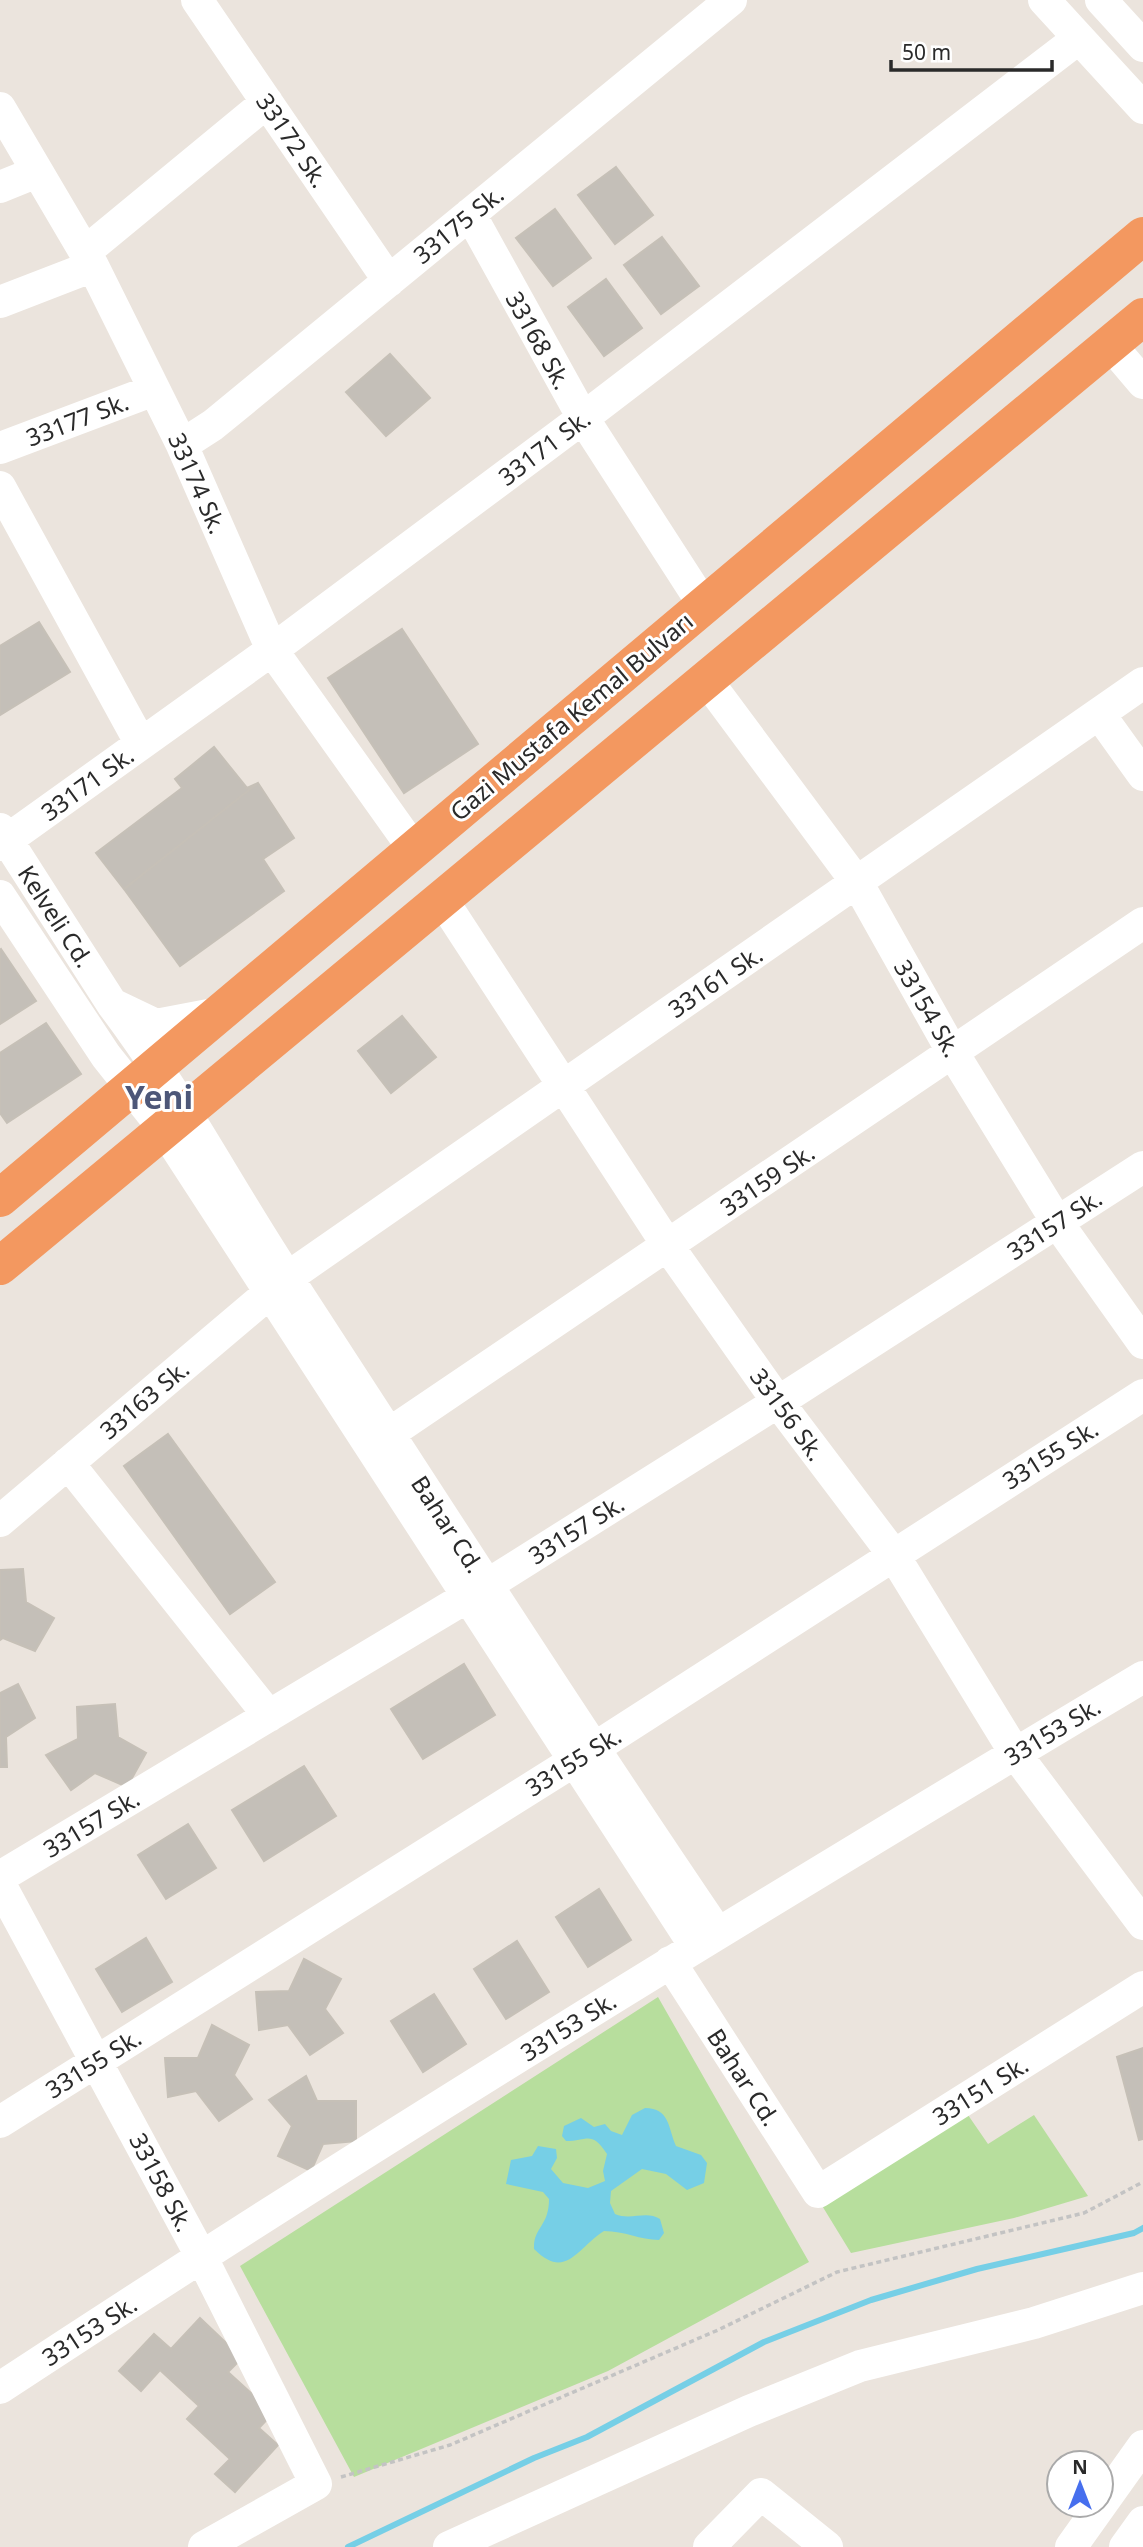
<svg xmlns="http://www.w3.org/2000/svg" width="1143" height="2547" viewBox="0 0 1143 2547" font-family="'Noto Sans',sans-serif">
	<rect width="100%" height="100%" fill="#ebe4dd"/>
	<path fill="#b7de9d" d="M658 1997 809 2262 608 2371 354 2477 240 2266Z
		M968 2115 988 2144 1034 2115 1088 2196 1014 2218 851 2253 821 2204Z"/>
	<path fill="#76cfe6" d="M645 2108C670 2108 668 2128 676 2146L701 2155 707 2163 704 2183 687 2190 666 2174 642 2169 611 2191 610 2203 615 2214C631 2221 646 2210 660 2219L664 2233 659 2240C640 2240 625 2231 604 2231 577 2248 566 2281 534 2249 533 2227 549 2227 549 2199L543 2192 506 2184 511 2160 532 2156 538 2146 556 2149 557 2158 551 2169 563 2183 588 2188 605 2181 603 2171 607 2154C591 2130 588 2141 566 2141L562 2136 564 2126 581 2118 594 2127 605 2124 611 2131 622 2135 632 2115Z"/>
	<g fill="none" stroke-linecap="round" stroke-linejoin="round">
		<path stroke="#76cfe6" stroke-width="6" d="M348 2547 534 2458 587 2437 764 2342 871 2300 977 2269 1134 2233 1143 2228"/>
	</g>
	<path fill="#c4bfb8" stroke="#c6c0b7" stroke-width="2" d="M616 167 653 215 615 244 578 195Z
		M555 209 591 258 553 286 516 238Z
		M662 237 699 286 661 314 624 265Z
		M606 279 642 328 604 356 568 307Z
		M390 354 430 398 386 436 346 392Z
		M39 622 70 672 0 715V646Z
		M402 629 478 744 404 793 328 678Z
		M214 747 247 788 258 783 124 889 96 853 182 788 175 779Z
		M258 783 294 838 263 859 284 891 180 966 124 889Z
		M1 949 36 1001 0 1024V950Z
		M402 1016 436 1057 391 1093 358 1051Z
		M46 1023 81 1074 7 1123 0 1113V1053Z
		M168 1434 275 1582 230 1614 124 1466Z
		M23 1569 26 1602 54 1618 35 1651 3 1638 0 1640V1570Z
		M464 1664 495 1715 423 1759 391 1709Z
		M18 1684 35 1718 6 1737 7 1767H0V1693Z
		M115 1704 118 1737 146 1753 127 1787 95 1773 71 1790 46 1755 78 1739 77 1707Z
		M304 1766 336 1816 264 1861 232 1810Z
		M188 1824 216 1868 166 1899 138 1855Z
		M599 1889 631 1940 588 1967 556 1917Z
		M146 1938 172 1982 122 2012 96 1969Z
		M517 1941 549 1992 506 2019 474 1969Z
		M304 1959 341 1979 325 2009 343 2033 310 2055 288 2025 259 2030 256 1992 289 1991Z
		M434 1994 466 2044 423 2072 391 2021Z
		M212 2025 249 2045 234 2075 252 2099 219 2121 196 2091 168 2097 165 2058H198Z
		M1143 2048V2139L1139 2140 1117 2057Z
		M306 2076 317 2101H356V2141L323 2144 311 2171 278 2156 292 2126 269 2100Z
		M200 2318 242 2358 228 2372 273 2413 259 2428 278 2445 235 2492 215 2474 230 2459 187 2419 199 2406 160 2370 141 2391 119 2371 154 2334 171 2349Z"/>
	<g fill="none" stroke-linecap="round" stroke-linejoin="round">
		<path stroke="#c3c3c3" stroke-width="3.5" stroke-dasharray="5 3.5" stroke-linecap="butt" d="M341 2477 450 2445 718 2330 837 2272 1084 2213 1143 2182"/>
		<path stroke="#fff" stroke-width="32" d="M197 0 389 281
			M1044 0 1143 108
			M1101 0 1143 46
			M0 108 93 266 182 445 272 650 413 848
			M0 187 37 172
			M470 214 583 418 703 604
			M85 252 267 102
			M0 302 93 266
			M1109 343 1143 383
			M182 445 213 425 731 0
			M0 448 154 390
			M0 487 141 744
			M705 678 858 884 953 1053 1057 1222 1143 1343
			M1100 715 1143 775
			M0 829 112 1004 156 1025 219 1013
			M0 845 272 650 583 418 1079 38
			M0 896 106 1056 164 1129 695 1946
			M441 898 668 1246 778 1402 893 1554 1015 1753 1143 1924
			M112 1004C178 1091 229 1189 289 1280 431 1498 571 1717 717 1932
			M390 1433 1143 923
			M68 1463 269 1716
			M0 1521 287 1278 1143 683
			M0 1877 487 1585 778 1402 1143 1167
			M0 1884 201 2256 316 2484 204 2547
			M670 1962 818 2192 1143 1987
			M0 2122 593 1749 1143 1395
			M0 2388C375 2141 758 1907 1143 1677
			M449 2547 749 2411 860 2366 1034 2323 1143 2288
			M709 2547 761 2494 827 2547
			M1071 2547 1143 2446
			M1125 2547 1143 2522"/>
		<path stroke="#f39860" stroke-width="38" d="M0 1198 1143 236
			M0 1266 1143 317"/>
	</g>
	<g text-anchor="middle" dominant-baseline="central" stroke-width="6" stroke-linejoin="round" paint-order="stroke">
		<g font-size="24" fill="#2a2a2a" stroke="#fff">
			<text transform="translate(293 140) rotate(56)">33172 Sk.</text>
			<text transform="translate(458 224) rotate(-39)">33175 Sk.</text>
			<text transform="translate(539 340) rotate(61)">33168 Sk.</text>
			<text transform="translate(77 419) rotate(-21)">33177 Sk.</text>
			<text transform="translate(544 447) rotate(-37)">33171 Sk.</text>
			<text transform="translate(198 483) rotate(66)">33174 Sk.</text>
			<text transform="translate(571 716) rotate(-40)">Gazi Mustafa Kemal Bulvarı</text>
			<text transform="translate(87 783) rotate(-36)">33171 Sk.</text>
			<text transform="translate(56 916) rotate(57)">Kelveli Cd.</text>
			<text transform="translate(715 981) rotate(-34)">33161 Sk.</text>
			<text transform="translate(928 1008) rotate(60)">33154 Sk.</text>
			<text transform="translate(767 1179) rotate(-34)">33159 Sk.</text>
			<text transform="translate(1054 1224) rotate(-33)">33157 Sk.</text>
			<text transform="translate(144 1399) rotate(-40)">33163 Sk.</text>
			<text transform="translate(788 1414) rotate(54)">33156 Sk.</text>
			<text transform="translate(1050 1454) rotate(-32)">33155 Sk.</text>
			<text transform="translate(448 1524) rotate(57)">Bahar Cd.</text>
			<text transform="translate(576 1529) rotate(-32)">33157 Sk.</text>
			<text transform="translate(1052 1731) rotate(-31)">33153 Sk.</text>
			<text transform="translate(573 1761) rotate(-32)">33155 Sk.</text>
			<text transform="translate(91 1823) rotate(-31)">33157 Sk.</text>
			<text transform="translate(568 2026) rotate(-32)">33153 Sk.</text>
			<text transform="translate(93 2063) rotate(-32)">33155 Sk.</text>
			<text transform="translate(744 2077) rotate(57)">Bahar Cd.</text>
			<text transform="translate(980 2090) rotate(-32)">33151 Sk.</text>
			<text transform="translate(162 2182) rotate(62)">33158 Sk.</text>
			<text transform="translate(89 2330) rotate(-33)">33153 Sk.</text>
		</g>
		<g font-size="32" font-weight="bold" fill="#4d5778" stroke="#fff">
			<text x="159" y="1096">Yeni</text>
		</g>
	</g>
	<g transform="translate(1080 2484)"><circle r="33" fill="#ffffff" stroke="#aaaaaa" stroke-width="2"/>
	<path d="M0-5L12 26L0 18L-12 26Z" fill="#476fee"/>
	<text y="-10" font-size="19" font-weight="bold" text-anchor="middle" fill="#2a2a2a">N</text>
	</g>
	<path d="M891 60v10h161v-10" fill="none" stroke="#2a2a2a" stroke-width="3.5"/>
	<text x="902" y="60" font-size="21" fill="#2a2a2a" stroke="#ffffff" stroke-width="5" paint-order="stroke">50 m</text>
</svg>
